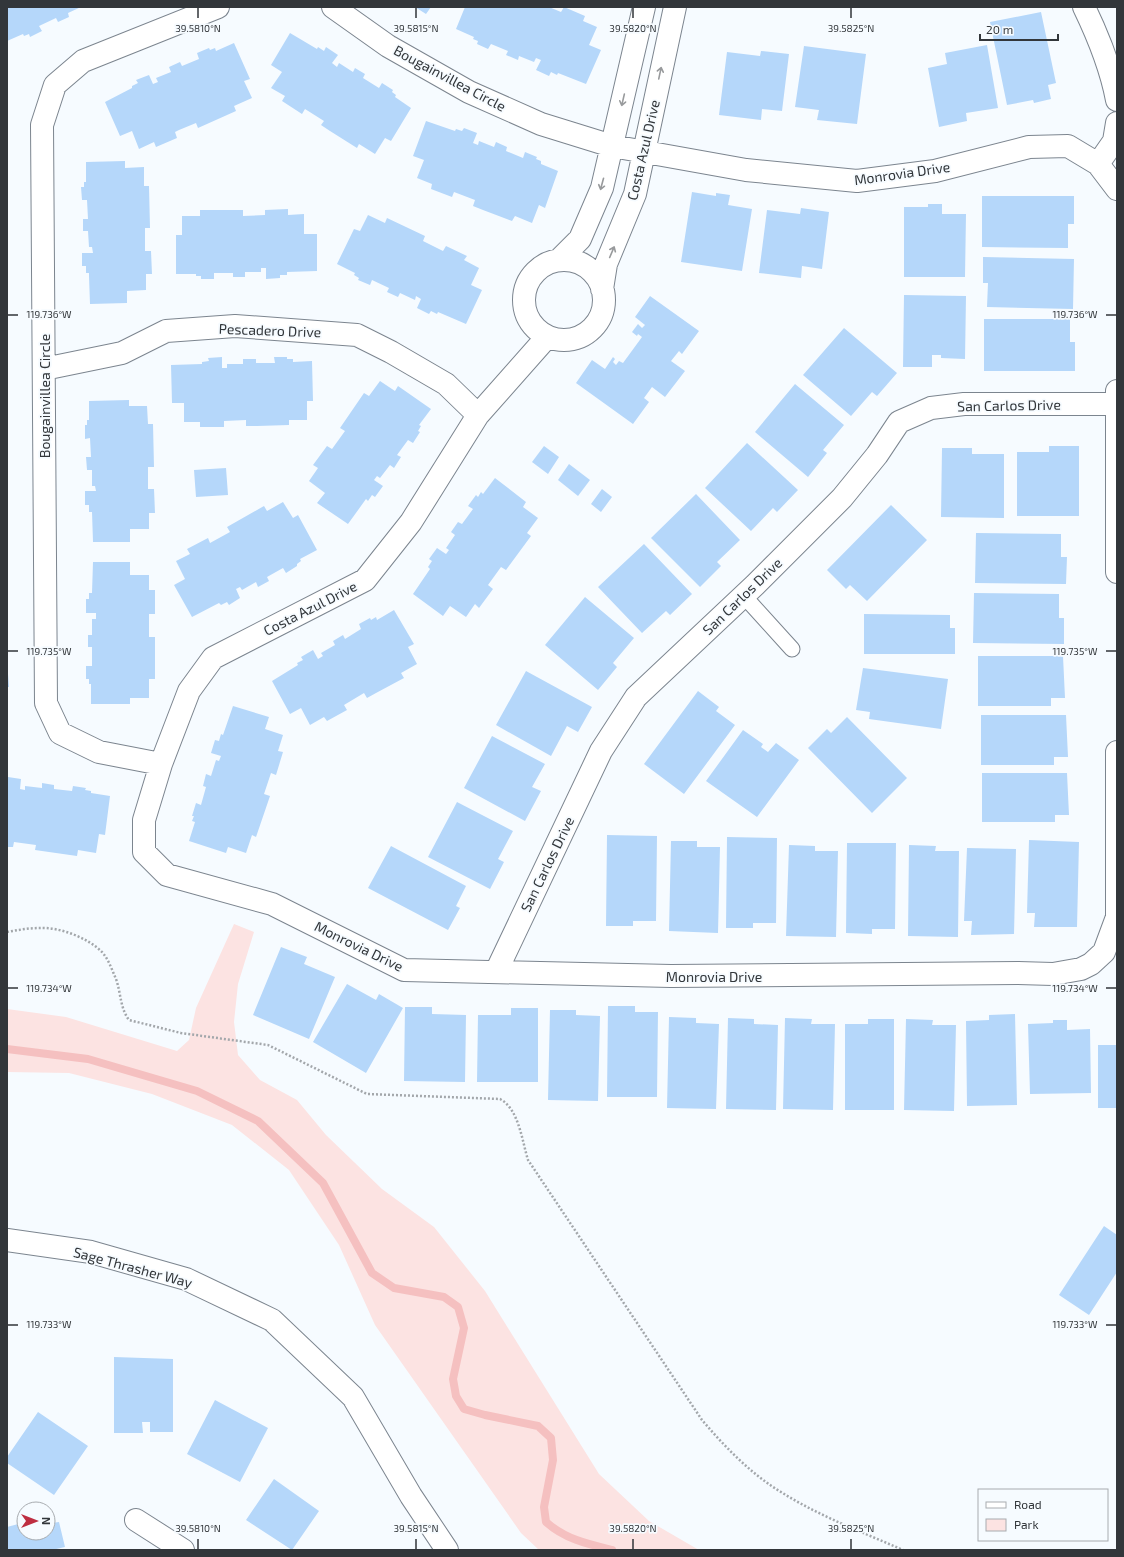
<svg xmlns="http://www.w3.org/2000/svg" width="1124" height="1557" viewBox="0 0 1124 1557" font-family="'Exo 2',sans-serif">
	<rect width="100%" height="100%" fill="#f6fbff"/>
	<path fill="#fce3e2" d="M234 924 254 932 238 984 234 1022 238 1055 260 1080 297 1100 326 1135 382 1189 434 1227 485 1291 599 1474 649 1521 699 1550H539L521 1533 375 1325 339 1245 289 1170 232 1125 152 1094 69 1073 7 1072V1009L66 1017 177 1051 189 1040 196 1008Z"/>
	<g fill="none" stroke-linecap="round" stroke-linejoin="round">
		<path stroke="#f5c0c0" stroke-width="8" d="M7 1049 88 1059 197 1091 258 1121 323 1183 372 1273 394 1288 444 1297 458 1307 464 1328 453 1379 456 1396 464 1409 485 1415 538 1426 551 1438 553 1460 544 1507 546 1522C565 1539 587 1544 612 1550"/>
	</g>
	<path fill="#b5d7fa" d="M7 7H81L68 13 69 17 58 22 56 18 39 26 42 31 30 37 29 34 24 36 23 34 7 41Z
		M415 7H431L426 14Z
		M465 7H549L561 12 564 7 585 16 583 21 597 27 589 45 601 50 586 84 558 73 557 75 551 72 549 76 536 70 541 60 536 58 534 62 519 56 518 60 506 55 508 51 491 44 488 49 477 44 478 41 473 39 474 37 456 29Z
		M1041 12 1056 83 1048 85 1051 99 1034 103 1033 100 1007 105 990 22Z
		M290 33 317 49 318 47 324 51 326 47 338 55 332 63 337 67 339 63 353 72 355 68 365 74 363 78 379 88 382 83 393 90 392 92 396 95 395 97 411 108 391 141 385 138 375 154 359 144 357 148 330 131 321 125 324 121 305 109 302 114 282 101 285 96 271 88 282 72 271 65Z
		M234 43 250 79 244 81 252 98 234 106 236 111 198 128 196 123 179 130 175 132 177 138 156 147 154 142 139 149 132 131 120 136 105 102 132 88V86L138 83 136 80 149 75 153 84 158 82 156 78 171 72 169 67 180 62 182 66 199 59 197 53 209 48 210 50 215 48 216 51Z
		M987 45 998 108 966 113 967 121 939 127 928 68 947 64 945 53Z
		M804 46 866 54 857 124 817 120 819 110 795 107Z
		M761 51 789 54 782 111 762 109 761 120 719 115 727 52 760 56Z
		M426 121 455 131 456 129 462 131 464 128 477 133 473 143 478 145 479 141 494 147 496 142 507 147 506 151 523 158 525 152 537 157 536 159 541 161V164L558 171 545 208 539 205 532 223 515 216 512 221 483 210 473 206 475 200 454 192 452 197 431 189 432 184 417 178 424 160 413 156Z
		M125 161V168L144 167V186H149L150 228H145V251H151L152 274H146V290L127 291V303L90 304 89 276V273H86V266H82V253H93L92 247H89L88 231H83V219H88L87 200H82L81 187H84V182H86V162Z
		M692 192 716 196V193L730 195 728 205 752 209 742 271 681 262Z
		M982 196H1074V224H1068V248L982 247Z
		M928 204H942V214H966L965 277H904V207H928Z
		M801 208 829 212 822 269 802 266 801 278 759 273 767 210 800 214Z
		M288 209V215L304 214V234H317V271L287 272V275H280V278L266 279V268H261V272H245V277H233V273H214V279H201V276H196V274H176V235H182V216H200V210H243V216L265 215V210Z
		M368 215 385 223 387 218 425 236 423 241 443 251 446 246 467 256 464 260 479 268 471 285 482 290 466 324 438 312 437 314 431 311 429 314 417 308 421 299 416 296 415 300 400 293 398 297 387 292 389 288 372 280 370 285 358 280 359 278 354 275 355 273 337 264 354 229 360 231Z
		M983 257 1074 259 1073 309 987 307 988 283H983Z
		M904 295 966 296 965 359 941 358V355H932V367H903Z
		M650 296 699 331 682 354 679 351 671 361 685 371 665 397 652 387 644 398 649 402 633 424 576 383 592 360 605 369 613 357 615 359 613 362 616 365 619 361 623 363 642 337 638 334 637 336 632 332 638 324 642 328 645 325 635 317Z
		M984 319H1070V342H1075V371H984Z
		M844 328 897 373 877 396 872 392 851 416 803 375Z
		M222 357V368H227V364H243V359H256V363H275L274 357H287V359H293V362L312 361 313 401H307V420H289V425L257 426H246V420L224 421V427H200V422H184V403H172L171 365 202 364V362L209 361 208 358Z
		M380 381 395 391 398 386 431 409 419 425 421 426 418 431 420 432 413 443 408 440 397 455 401 457 394 468 390 465 380 478 377 476 374 480 383 486 375 497 372 495 368 501 366 499 348 524 317 503 325 493 309 481 318 468 313 465 327 446 332 449 345 431 340 428 364 393 369 396Z
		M795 384 844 425 823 450 827 453 808 477 755 432Z
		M129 400V406H147L148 424H153L154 467H148V489H154L155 513H149V529H130V542H93L92 512H89V505H85V491H96L95 486H92V470H87L86 457H91L90 438 85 439V425H87V420H89V401Z
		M747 443 798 490 777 512 773 508 751 531 705 488Z
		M544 446 559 457 548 474 532 462Z
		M1049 446H1079V516H1017V452H1049Z
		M942 448H972V454H1004V518L941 517Z
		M569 464 590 480 578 496 558 480Z
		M226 468 228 495 196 497 194 470Z
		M495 478 526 502 523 507 538 518 527 533 531 536 506 570 501 567 488 585 493 589 479 608 475 604 466 617 450 606 443 616 413 594 430 569 428 567 432 561 429 559 437 548 446 554 449 550 446 548 455 535 451 532 458 522 462 524 473 509 468 506 476 495 478 497 481 492 483 494Z
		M602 489 612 497 601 512 591 504Z
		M696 494 740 540 717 562 721 566 700 587 651 538Z
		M283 502 293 518 298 515 317 550 300 559 301 561 297 564V566L286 573 283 568 267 577 269 581 258 587 256 582 242 590 240 587 236 589 240 598 229 605 227 602 221 605 219 603 192 617 174 585 185 579 176 561 190 554 187 549 208 538 210 543 230 532 227 527 264 506 267 511Z
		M891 505 927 540 867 601 850 585 846 589 827 570Z
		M976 533 1061 534V557H1067L1066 584 975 583Z
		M644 544 692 594 670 615 666 611 642 633 598 587Z
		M93 562H130V575H149V590H155V614H149V637H155V679H149V698H130V704H91V684H89V679H86V666H92V647H88V635H92V619H96V613H86V599H89V593H92Z
		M974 593 1059 594V618H1064V644L973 643Z
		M585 597 634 638 613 663 617 667 598 690 545 645Z
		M394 610 414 644 408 647 417 664 401 673 404 678 376 693 367 698 364 693 344 705 347 710 327 721 324 717 310 725 301 708 290 714 272 681 298 665 297 663 303 660 301 657 313 650 318 659 323 656 321 653 335 645 333 641 343 635 345 639 361 629 359 624 370 618 371 620 376 617 377 620Z
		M864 614 950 615V628H955V654H864Z
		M978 656H1063L1065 698H1051V706H978Z
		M863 668 948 679 941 729 869 719 870 712 856 710Z
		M526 671 592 707 578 732 567 726 551 756 496 725Z
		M7 674H8L9 687H7Z
		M698 691 719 707 716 711 735 725 684 794 644 764Z
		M233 706 269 717 265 729 283 735 278 751 283 752 276 775 271 773 264 794 270 796 256 837 252 835 246 853 228 847 226 853 189 841 195 822 192 821 194 816H192L196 803 201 805 206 787 203 786 206 774 211 776 216 760 219 761 221 756 211 753 215 740 219 741 221 734 223 735Z
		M981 715H1066L1068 757H1054V765H981Z
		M847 717 907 778 872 813 808 748 827 729 831 733Z
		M743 730 763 744 761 747 768 752 776 743 799 760 757 817 706 781Z
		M492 736 545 764 532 787 541 791 525 821 464 788Z
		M982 773H1067L1069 815H1055V822H982Z
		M8 777 21 779 20 789 25 790V786L42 788V783L54 785V789L72 791 73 786 86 788 85 790 91 791V793L110 796 105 835 99 834 96 853 78 850 77 856 35 850 36 845 14 842 13 847H7Z
		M457 802 513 831 498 859 504 862 490 889 428 857Z
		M607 835 657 836 656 921H633V926H606Z
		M727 837 777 838 776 923H753V928H726Z
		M1029 840 1079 842 1077 927H1034L1035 913H1027Z
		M671 841H697V847H720L718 933 669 931Z
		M847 843H896L895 929H872V934L846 933Z
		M789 845 815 846V851H838L836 937 786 936Z
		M909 845 936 846 935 851H959L958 937 908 936Z
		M391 846 466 886 456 906 460 908 448 930 368 888Z
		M967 848 1016 849 1014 934 971 935 972 921H964Z
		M281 947 307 957 304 964 335 977 309 1039 253 1015Z
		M347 984 376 1000 379 994 403 1008 366 1073 313 1042Z
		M608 1006H635V1012H658L657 1097H607Z
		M405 1007H432V1014L466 1015 465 1082 404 1081Z
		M511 1008H538V1082H477L478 1015H511Z
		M550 1010H576V1015L600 1016 598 1101 548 1100Z
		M1015 1014 1017 1105 967 1106 966 1021 989 1020V1015Z
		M669 1017 696 1018V1023L719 1024 716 1109 667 1108Z
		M728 1018 754 1019V1024L778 1025 776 1110 726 1109Z
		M785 1018 812 1019 811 1024H835L833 1110 783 1109Z
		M868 1019H894V1110H845V1024H868Z
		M906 1019 933 1020 932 1025H956L954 1111 904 1110Z
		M1053 1020H1067V1030L1090 1029 1091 1093 1030 1094 1028 1024 1053 1023Z
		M1098 1045H1117V1108H1098Z
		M1104 1226 1117 1235V1272L1089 1315 1059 1295Z
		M114 1357 173 1359V1432H150V1422H142L143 1433H114Z
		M215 1400 268 1428 240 1482 187 1454Z
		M38 1412 88 1446 54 1495 7 1463V1457Z
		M274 1479 319 1511 292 1550 246 1520Z
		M50 1512 52 1523 59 1522 65 1547 52 1550H7V1527L22 1523V1519L24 1518V1533H48V1513Z"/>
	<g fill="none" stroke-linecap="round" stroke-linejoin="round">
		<g stroke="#7c858f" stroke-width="17">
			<path id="lane" d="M744 596 792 649"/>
		</g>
		<g stroke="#7c858f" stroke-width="24">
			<path id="street" d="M333 7 388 46 469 92 541 124 612 146 746 170 857 181 935 171 1029 147 1068 146 1098 164 1117 189
				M1084 7C1098 36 1111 68 1117 100
				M1098 164 1114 141 1117 123
				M559 260 580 239 602 188 644 7
				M524 300a40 40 0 1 1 80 0a40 40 0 1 1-80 0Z
				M602 289 606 264 635 194 675 7
				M547 337 478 415 411 522 365 580 213 658 189 691 161 764 144 820V852L167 875 272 904 404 970 671 976 1018 973 1053 974 1081 969 1091 964 1104 952 1117 917V752
				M44 369 122 353 166 331 235 326 357 335 391 352 446 384 478 415
				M1117 391V572
				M161 764 99 752 60 733 46 703 42 125 55 85 83 61 218 7
				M496 972 601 751 636 697 755 585 842 498 877 455 899 422 931 408 964 404H1116
				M7 1240 91 1252 186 1279 272 1320 353 1397 411 1496 447 1550
				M136 1520 183 1550"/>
		</g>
		<path stroke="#a3a7ab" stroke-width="2.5" stroke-dasharray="2 2" stroke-linecap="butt" d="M7 932C18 930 29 928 40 928 60 927 88 938 102 952 109 960 112 970 116 979 121 993 120 1008 129 1020L181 1033 268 1045 367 1094 500 1099C519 1109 522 1141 528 1160L702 1420C725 1447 751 1474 781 1492 819 1516 862 1532 903 1550"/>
		<use href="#lane" stroke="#fff" stroke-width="15"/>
		<use href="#street" stroke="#fff" stroke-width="22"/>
	</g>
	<defs><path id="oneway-shaft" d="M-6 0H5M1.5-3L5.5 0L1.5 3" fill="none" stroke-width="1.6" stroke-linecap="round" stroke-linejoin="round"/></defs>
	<g stroke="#989a9c">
		<use href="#oneway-shaft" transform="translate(660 73) rotate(-78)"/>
		<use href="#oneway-shaft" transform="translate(623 100) rotate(103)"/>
		<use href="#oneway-shaft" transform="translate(602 184) rotate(105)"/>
		<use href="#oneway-shaft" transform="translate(612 252) rotate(-67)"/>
	</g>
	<path fill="none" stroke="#32363a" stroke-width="1.5" d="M198 8V18M416 8V18M633 8V18M851 8V18M8 315H18M1106 315H1116M8 651H18M1106 651H1116M8 988H18M1106 988H1116M8 1325H18M1106 1325H1116M198 1539V1549M416 1539V1549M633 1539V1549M851 1539V1549"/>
	<g text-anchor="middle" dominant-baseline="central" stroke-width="3.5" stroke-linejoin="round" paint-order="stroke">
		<g font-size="14" fill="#32363a" stroke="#f6fbff">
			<text transform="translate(450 78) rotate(28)">Bougainvillea Circle</text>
			<text transform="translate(643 150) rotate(-77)">Costa Azul Drive</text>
			<text transform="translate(902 173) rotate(-8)">Monrovia Drive</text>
			<text transform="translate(270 330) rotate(2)">Pescadero Drive</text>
			<text transform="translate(44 396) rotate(-90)">Bougainvillea Circle</text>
			<text transform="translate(1009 405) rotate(-1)">San Carlos Drive</text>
			<text transform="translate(742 596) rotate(-44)">San Carlos Drive</text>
			<text transform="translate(310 608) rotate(-27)">Costa Azul Drive</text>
			<text transform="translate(547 864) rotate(-64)">San Carlos Drive</text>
			<text transform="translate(359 946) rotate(26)">Monrovia Drive</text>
			<text x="714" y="976">Monrovia Drive</text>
			<text transform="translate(133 1267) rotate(15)">Sage Thrasher Way</text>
		</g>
	</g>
	<g font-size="10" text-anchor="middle" fill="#32363a" stroke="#f6fbff" stroke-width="3.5" stroke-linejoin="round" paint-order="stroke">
		<text x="198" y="32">39.5810°N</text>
		<text x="416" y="32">39.5815°N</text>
		<text x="633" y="32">39.5820°N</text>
		<text x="851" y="32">39.5825°N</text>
		<text x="1075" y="318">119.736°W</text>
		<text x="49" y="318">119.736°W</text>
		<text x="1075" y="655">119.735°W</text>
		<text x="49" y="655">119.735°W</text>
		<text x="1075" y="992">119.734°W</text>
		<text x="49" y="992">119.734°W</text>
		<text x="1075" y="1328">119.733°W</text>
		<text x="49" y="1328">119.733°W</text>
		<text x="198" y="1532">39.5810°N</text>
		<text x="416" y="1532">39.5815°N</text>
		<text x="633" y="1532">39.5820°N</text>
		<text x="851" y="1532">39.5825°N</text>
	</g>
	<rect width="1124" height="1557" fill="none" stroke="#32363a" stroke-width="16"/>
	<rect x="978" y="1489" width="130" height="52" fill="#f6fbff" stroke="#a8acb0"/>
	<rect x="986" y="1502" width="20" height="6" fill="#ffffff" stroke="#a8acb0"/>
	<text x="1014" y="1509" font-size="12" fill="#32363a">Road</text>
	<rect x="986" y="1519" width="20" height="12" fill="#fce3e2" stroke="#a8acb0"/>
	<text x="1014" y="1529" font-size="12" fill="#32363a">Park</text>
	<g transform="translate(36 1521) rotate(90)"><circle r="19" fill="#f6fbff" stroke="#a8acb0"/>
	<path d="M0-3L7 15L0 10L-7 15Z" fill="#be2e41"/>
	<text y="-6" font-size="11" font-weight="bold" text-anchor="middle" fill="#32363a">N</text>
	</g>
	<path d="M980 34v6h78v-6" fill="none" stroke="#32363a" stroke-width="2"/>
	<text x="986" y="34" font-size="12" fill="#32363a" stroke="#f6fbff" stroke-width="3" paint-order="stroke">20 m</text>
</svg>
